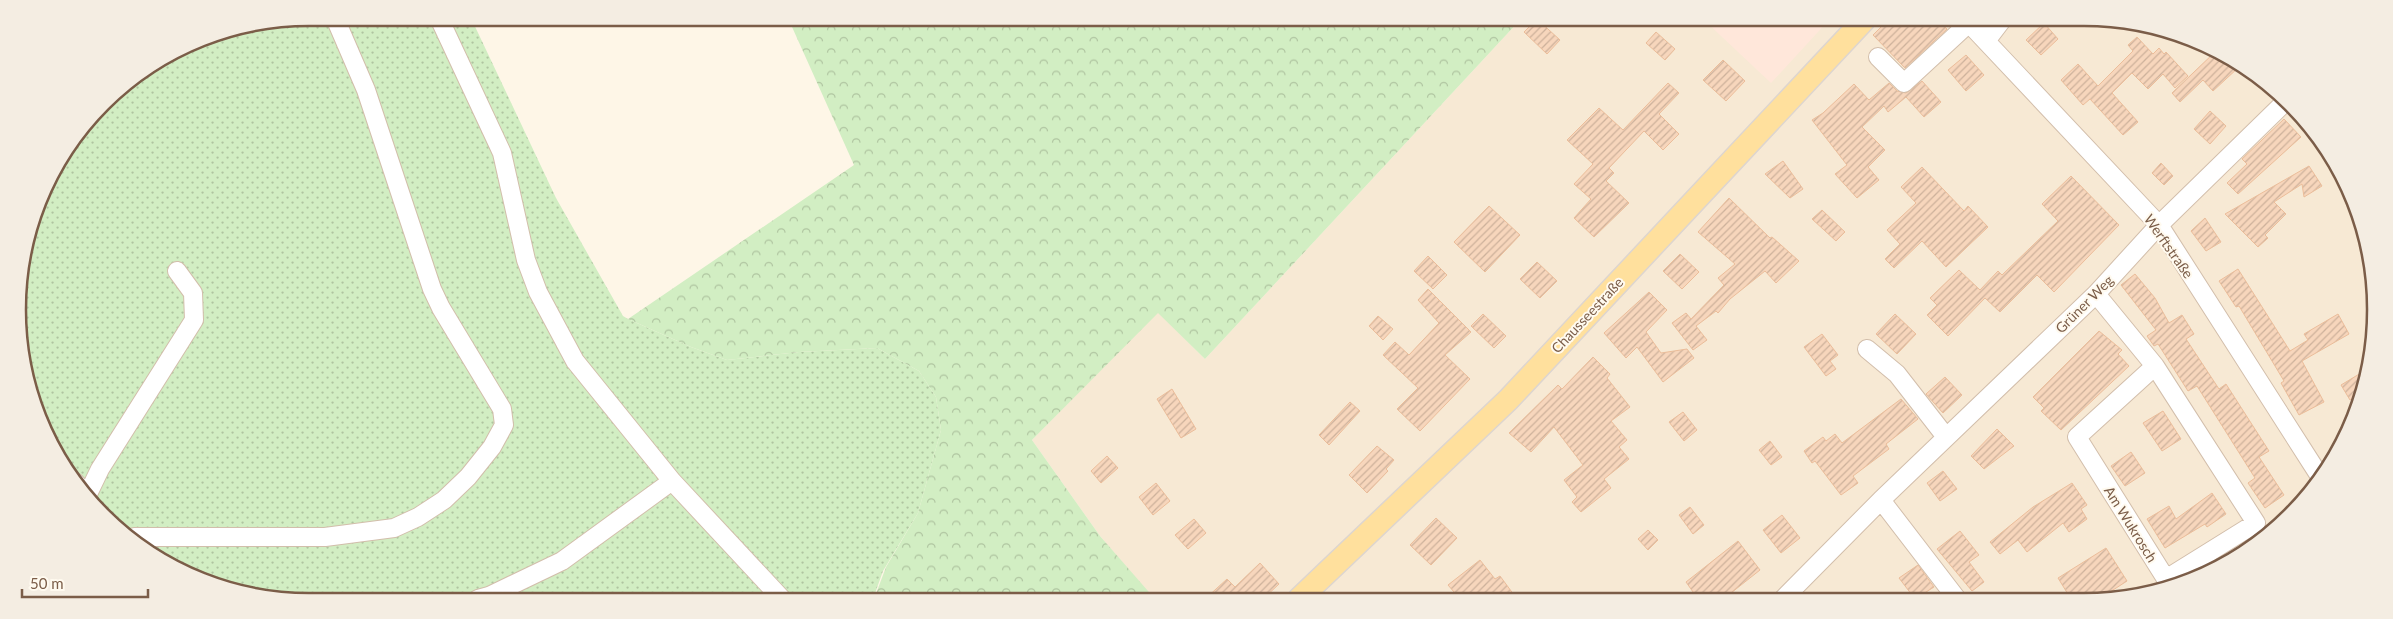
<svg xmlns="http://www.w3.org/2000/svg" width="2393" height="619" viewBox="0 0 2393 619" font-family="Lato,sans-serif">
	<defs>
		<pattern id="grass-dots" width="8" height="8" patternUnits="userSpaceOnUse" patternTransform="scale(1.25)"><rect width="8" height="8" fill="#d2eec3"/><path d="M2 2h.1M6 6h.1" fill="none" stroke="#afc4a0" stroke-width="1.8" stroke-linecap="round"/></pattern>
		<pattern id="forest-crowns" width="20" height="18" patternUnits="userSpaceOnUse" patternTransform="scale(1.25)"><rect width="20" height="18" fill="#d2eec3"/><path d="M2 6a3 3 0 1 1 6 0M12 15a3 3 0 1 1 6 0" fill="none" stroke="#afc4a0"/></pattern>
		<pattern id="building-hatch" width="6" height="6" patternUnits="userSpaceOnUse" patternTransform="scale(1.25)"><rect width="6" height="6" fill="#f7d6bc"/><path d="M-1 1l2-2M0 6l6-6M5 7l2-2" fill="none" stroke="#cdb19b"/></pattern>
	</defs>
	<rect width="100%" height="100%" fill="#fef6e7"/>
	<path fill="#f7e9d4" d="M1521 19 2122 20 2230 57 2315 132 2366 234 2373 348 2345 439 2290 516 2212 572 2121 599H1154L1100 536 1032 440 1158 312 1205 359Z"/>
	<path fill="#ffe7da" d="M1703 19 1829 20 1771 83Z"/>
	<path fill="url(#grass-dots)" d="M310 18H471L556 198 623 316 628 319 691 347 727 360 799 352 877 348 919 371 936 397 941 430 918 513 883 571 873 599H271L163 562 78 487 28 385 18 290 47 181 117 90 198 40Z"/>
	<path fill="url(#forest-crowns)" d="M788 18 1521 19 1205 359 1158 313 1032 440 1100 536 1155 599H874L886 567 918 513 941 430 936 397 919 371 877 348 799 352 727 360 691 347 628 319 854 165Z"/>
	<path fill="url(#building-hatch)" stroke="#ebbd9a" d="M1537 19 1560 40 1547 54 1524 32Z
		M1888 20H1938L1947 29 1905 68 1873 35Z
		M2044 23 2058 39 2041 55 2026 40Z
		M1656 32 1675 49 1665 60 1646 43Z
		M2137 37 2153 54 2159 48 2164 54 2166 52 2188 76 2175 88 2163 74 2148 89 2132 73 2112 93 2138 122 2123 135 2090 99 2083 105 2061 80 2078 64 2098 86 2133 51 2128 45Z
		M2215 52 2229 56 2239 67 2213 91 2203 80 2180 102 2172 93Z
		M1966 55 1984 75 1966 91 1948 70Z
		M1723 60 1745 81 1726 101 1703 80Z
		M1922 81 1941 102 1924 117 1906 97 1888 112 1884 106 1862 127 1885 150 1868 167 1879 180 1857 198 1835 174 1847 165 1812 120 1823 113 1854 84 1869 100 1889 83 1897 91 1906 93Z
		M1668 83 1679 93 1659 114 1679 134 1663 150 1644 131 1609 168 1614 173 1606 181 1629 203 1594 237 1574 218 1591 199 1574 184 1593 164 1567 140 1599 108 1623 130Z
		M2210 111 2226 126 2210 144 2194 129Z
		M2284 119 2301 137 2238 194 2227 183 2247 164 2242 159Z
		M1783 161 1803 189 1790 198 1765 174Z
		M2161 163 2173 176 2164 185 2152 173Z
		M2309 166 2322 186 2304 197 2302 184 2274 202 2286 214 2265 235 2268 238 2258 247 2225 214Z
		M1922 167 1964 211 1968 206 1988 227 1946 267 1922 241 1894 268 1885 259 1900 244 1887 230 1916 203 1901 187Z
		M2071 176 2119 225 2054 292 2037 275 2000 312 1985 298 1948 336 1927 315 1937 305 1930 298 1959 270 1980 290 1998 271 2002 275 2058 221 2042 204Z
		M1729 198 1770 238 1772 237 1799 261 1776 283 1765 271 1730 299 1718 313 1716 311 1696 326 1707 340 1693 350 1672 323 1686 313 1691 319 1724 285 1718 278 1735 264 1698 232Z
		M1489 206 1520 235 1485 272 1454 242Z
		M1822 210 1845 232 1836 241 1812 219Z
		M2205 218 2221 242 2206 251 2191 231Z
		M1680 254 1699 272 1682 289 1663 271Z
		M1428 256 1447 275 1433 289 1414 271Z
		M1537 262 1557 281 1540 298 1520 279Z
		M2238 269 2290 351 2308 340 2304 334 2338 314 2349 334 2302 361 2324 402 2299 415 2281 383 2284 381 2239 306 2236 307 2219 281Z
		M2135 274 2155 298 2169 323 2182 315 2194 334 2186 339 2219 389 2226 384 2269 451 2259 457 2284 495 2265 508 2248 483 2255 478 2197 386 2188 391 2158 344 2154 346 2147 336 2156 330 2121 285Z
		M1428 289 1471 332 1445 355 1470 379 1420 431 1397 409 1418 388 1383 355 1395 342 1409 355 1439 323 1418 300Z
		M1649 292 1667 310 1646 332 1661 353 1687 349 1694 358 1663 382 1637 347 1626 358 1604 333Z
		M1483 314 1506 336 1494 348 1471 326Z
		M1895 314 1916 334 1897 354 1876 334Z
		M1378 316 1393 329 1383 340 1369 326Z
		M2099 331 2122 350 2118 354 2129 366 2061 430 2041 411 2044 408 2033 397Z
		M1822 334 1838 355 1830 361 1836 369 1826 376 1804 347Z
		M1593 357 1610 374 1607 378 1630 407 1611 421 1627 440 1619 447 1629 459 1604 479 1611 488 1581 512 1572 502 1577 497 1564 480 1583 465 1554 427 1531 452 1509 433 1558 385 1562 389Z
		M2366 370 2359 395 2350 400 2341 385Z
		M1945 377 1962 395 1943 413 1926 394Z
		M1172 389 1196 429 1181 438 1157 399Z
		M1901 399 1918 419 1886 444 1889 449 1853 476 1858 483 1841 495 1815 461 1812 463 1804 451 1823 437 1826 441 1835 434 1842 443Z
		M1350 402 1360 411 1329 445 1319 435Z
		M2163 411 2181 439 2162 451 2143 423Z
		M1683 412 1697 430 1684 441 1669 422Z
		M1997 429 2014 446 1984 469 1971 456Z
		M1770 441 1782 457 1771 465 1759 450Z
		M1377 446 1394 460 1386 469 1388 471 1367 493 1349 475Z
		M2131 452 2145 473 2125 486 2111 466Z
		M1107 456 1118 468 1101 483 1091 471Z
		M1943 471 1957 489 1940 501 1927 483Z
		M1156 483 1170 501 1153 515 1139 497Z
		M2072 483 2087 505 2081 509 2087 519 2069 532 2063 523 2027 552 2018 540 2000 554 1990 542 2033 507Z
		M2212 493 2226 514 2207 527 2205 524 2165 548 2147 519 2169 506 2176 519Z
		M1690 507 1704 525 1693 534 1679 515Z
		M1782 515 1800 538 1781 553 1763 530Z
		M1436 518 1457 538 1431 565 1410 545Z
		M1194 519 1206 533 1188 549 1175 535Z
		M1648 530 1658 540 1648 550 1638 539Z
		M1960 531 1979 555 1969 562 1984 582 1972 591 1937 549Z
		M1738 541 1760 570 1731 593 1736 599H1698L1686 582Z
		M2106 548 2127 581 2099 599H2071L2058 578Z
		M1480 560 1495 579 1500 576 1517 599H1460L1448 585Z
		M1260 563 1279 584 1263 599H1205L1227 579 1235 587Z
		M1918 565 1934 587 1915 599 1899 578Z"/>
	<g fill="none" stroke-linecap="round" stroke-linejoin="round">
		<g stroke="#d2beab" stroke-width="20">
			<path id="minor" d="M439 18 502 153 526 260 538 292 575 361 672 481 782 599
				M1966 20 2159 225 2319 475
				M1986 41 2002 20
				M1878 57 1904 83 1969 23
				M2096 294 2155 366 2077 437 2166 579 2256 523 2155 366
				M1867 349 1897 374 1946 437
				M75 482 85 493
				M87 496 100 469 194 320 193 293 177 271
				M1881 500 1957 599
				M134 537H325L394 528 418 517 444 500 468 477 492 447 504 425 502 409 441 308 432 289 366 90 335 18
				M478 599 489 596 562 561 672 481
				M1783 599 1881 500 2096 294 2159 225 2283 104"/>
		</g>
		<g stroke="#ddd5cf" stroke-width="25">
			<path id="major" d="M1299 599 1508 400 1864 20"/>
		</g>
		<use href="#minor" stroke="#fff" stroke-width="18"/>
		<use href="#major" stroke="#ffe09d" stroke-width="22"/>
	</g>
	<g text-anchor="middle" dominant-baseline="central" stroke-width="4" stroke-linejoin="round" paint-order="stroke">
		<g font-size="14" fill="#7b5d48" stroke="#fffaef">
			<text transform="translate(2169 246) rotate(55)">Werftstraße</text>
			<text transform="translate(2084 304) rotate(-45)">Grüner Weg</text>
			<text transform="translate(1587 315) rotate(-47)">Chausseestraße</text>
			<text transform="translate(2131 524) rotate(58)">Am Wukrosch</text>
		</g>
	</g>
	<path d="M0 0H2393V619H0ZM309 26H2084A283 283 0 0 1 2367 309V310A283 283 0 0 1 2084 593H309A283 283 0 0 1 26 310V309A283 283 0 0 1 309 26Z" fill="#f4ede2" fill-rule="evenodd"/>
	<path fill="none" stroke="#7b5d48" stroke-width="2.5" d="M309 26H2084A283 283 0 0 1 2367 309V310A283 283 0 0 1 2084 593H309A283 283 0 0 1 26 310V309A283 283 0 0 1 309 26Z"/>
	<path d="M22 589v8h126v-8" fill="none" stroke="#7b5d48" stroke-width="2.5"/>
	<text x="30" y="589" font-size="15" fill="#7b5d48" stroke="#fffaef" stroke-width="4" paint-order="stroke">50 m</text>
</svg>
